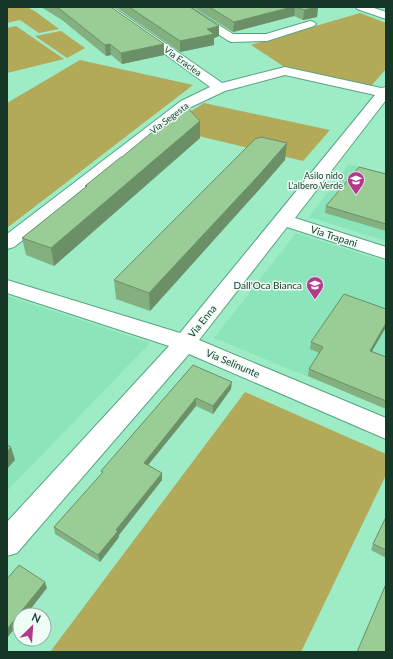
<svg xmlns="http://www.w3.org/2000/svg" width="393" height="659" viewBox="0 0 393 659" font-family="Lato,sans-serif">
	<rect width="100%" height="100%" fill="#9decc6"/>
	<path fill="#8ce4ba" d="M349 164 386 174V241L309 217Z
		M296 233 386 262V409L214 338Z
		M7 296 150 343 7 491Z"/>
	<path fill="#b2a959" d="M7 7H27L36 12 59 29 39 33 20 20 7 23Z
		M360 13 386 23V69L371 86 283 66 251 45Z
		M16 26 64 59 7 73V28Z
		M61 31 85 48 67 58 35 36Z
		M80 60 193 85 7 228V103Z
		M204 103 330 130 303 161 165 128Z
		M245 392 386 454V475L301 652H50Z"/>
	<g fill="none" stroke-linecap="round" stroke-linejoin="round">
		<g stroke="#56a582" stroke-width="2">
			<path id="minor" d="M101 7H113L222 83 285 67 381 88 386 87V100L295 218 386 247V259L287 227 199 340 386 418V439L189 354 17 553 7 556V522L169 346 7 293V280L180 333 375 95 285 75 225 91 191 107 14 247 7 249V234L181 101 210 87Z
				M178 7H190L233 34H266L310 21 314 22 316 24 314 26 267 41 231 42 227 40Z
				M356 7H371L386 12V19L357 9Z"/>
		</g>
		<use href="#minor" fill="#fff" fill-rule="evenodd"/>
	</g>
	<path fill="#84b080" d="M41 7H111L164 44V55L122 64 111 55 106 56 62 20Z
		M116 7H190L219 26V36L214 38V45L180 52Z
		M193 7H318L317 17 303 20 294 16 233 32Z
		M200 138 54 266 26 255 22 238 85 188V186L122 157Z
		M285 160 257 192 150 311 116 299 114 280Z
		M386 174V231L325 213 326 206Z
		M386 309V327L372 351 386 357V409L308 376 309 369 319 353 310 349 311 342Z
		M193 365 231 389 213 414 196 406 148 465 162 473V480L119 535V537L100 562 55 534 54 527 102 473 101 471Z
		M386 517V558L371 550 373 544Z"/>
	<path fill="#6b9068" d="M292 7H295L294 16 233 32 234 22Z
		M316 7H318L317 17 303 20 304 10Z
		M219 26V36L214 38V45L180 52V41L207 29Z
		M110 44 111 55 106 56 105 45Z
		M164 44V55L122 64 121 53Z
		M200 121V138L54 266 51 248Z
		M287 143 285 160 257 192 150 311 149 293Z
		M386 323V327L368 358 370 351Z
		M232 382 231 389 213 414V406Z
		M196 398V406L144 470V463Z
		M11 447 15 460 7 469V452Z
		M162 473V480L119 535V537L100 562 98 555 116 530Z
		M45 582 47 588 26 615H20V622L7 638V629Z"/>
	<path fill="#99cd95" stroke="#6b9068" d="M56 7H111L164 44 121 53 110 44 105 45 61 10Z
		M129 7H190L219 26 207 29 214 34 180 41Z
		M209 7H292L234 22Z
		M296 7H316L304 10Z
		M185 105 200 121 51 248 22 238 87 186H85L121 157H122Z
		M261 137 287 143 259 175 149 293 114 280 255 139Z
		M359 167 386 174V224L326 206Z
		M344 294 386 309V323L370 351 386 357V401L309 369 323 347 311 342Z
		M193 365 232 382 213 406 196 398 144 463 162 473 116 530 118 531 98 555 54 527 103 472 101 471Z
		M7 445 11 447 7 452Z
		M386 517V550L373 544Z
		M19 565 45 582 7 629V579Z
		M386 584V652H357Z"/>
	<defs>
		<g id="school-pin" transform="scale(0.9)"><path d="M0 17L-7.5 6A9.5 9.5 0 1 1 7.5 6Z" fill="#b2398c" stroke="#eefdf5"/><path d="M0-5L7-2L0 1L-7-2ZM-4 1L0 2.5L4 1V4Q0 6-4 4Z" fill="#fff"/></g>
	</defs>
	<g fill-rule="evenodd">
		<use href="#school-pin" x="356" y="180"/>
		<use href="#school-pin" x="315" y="285"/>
	</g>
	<g text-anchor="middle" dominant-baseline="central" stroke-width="3" stroke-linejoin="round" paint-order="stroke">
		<g font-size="9" fill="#163728" stroke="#eefdf5">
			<text transform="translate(183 61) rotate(36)">Via Eraclea</text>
			<text transform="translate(169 118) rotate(-37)">Via Segesta</text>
		</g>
		<g font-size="9" fill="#163728" stroke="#eefdf5" text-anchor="end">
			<text x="343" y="175">Asilo nido<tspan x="343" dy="10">L'albero Verde</tspan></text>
		</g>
		<g font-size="10" fill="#163728" stroke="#eefdf5">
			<text transform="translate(334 236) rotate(18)">Via Trapani</text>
			<text transform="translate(202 321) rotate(-51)">Via Enna</text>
			<text transform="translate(233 363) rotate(23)">Via Selinunte</text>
		</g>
		<g font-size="10" fill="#163728" stroke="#eefdf5" text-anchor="end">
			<text x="302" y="285">Dall'Oca Bianca</text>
		</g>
	</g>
	<rect width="393" height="659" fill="none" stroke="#163728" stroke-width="16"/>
	<g transform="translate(32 627) rotate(25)"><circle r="19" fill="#eefdf5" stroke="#98aea3"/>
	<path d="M0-3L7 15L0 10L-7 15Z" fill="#b2398c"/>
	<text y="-6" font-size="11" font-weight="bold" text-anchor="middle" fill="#163728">N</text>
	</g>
</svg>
